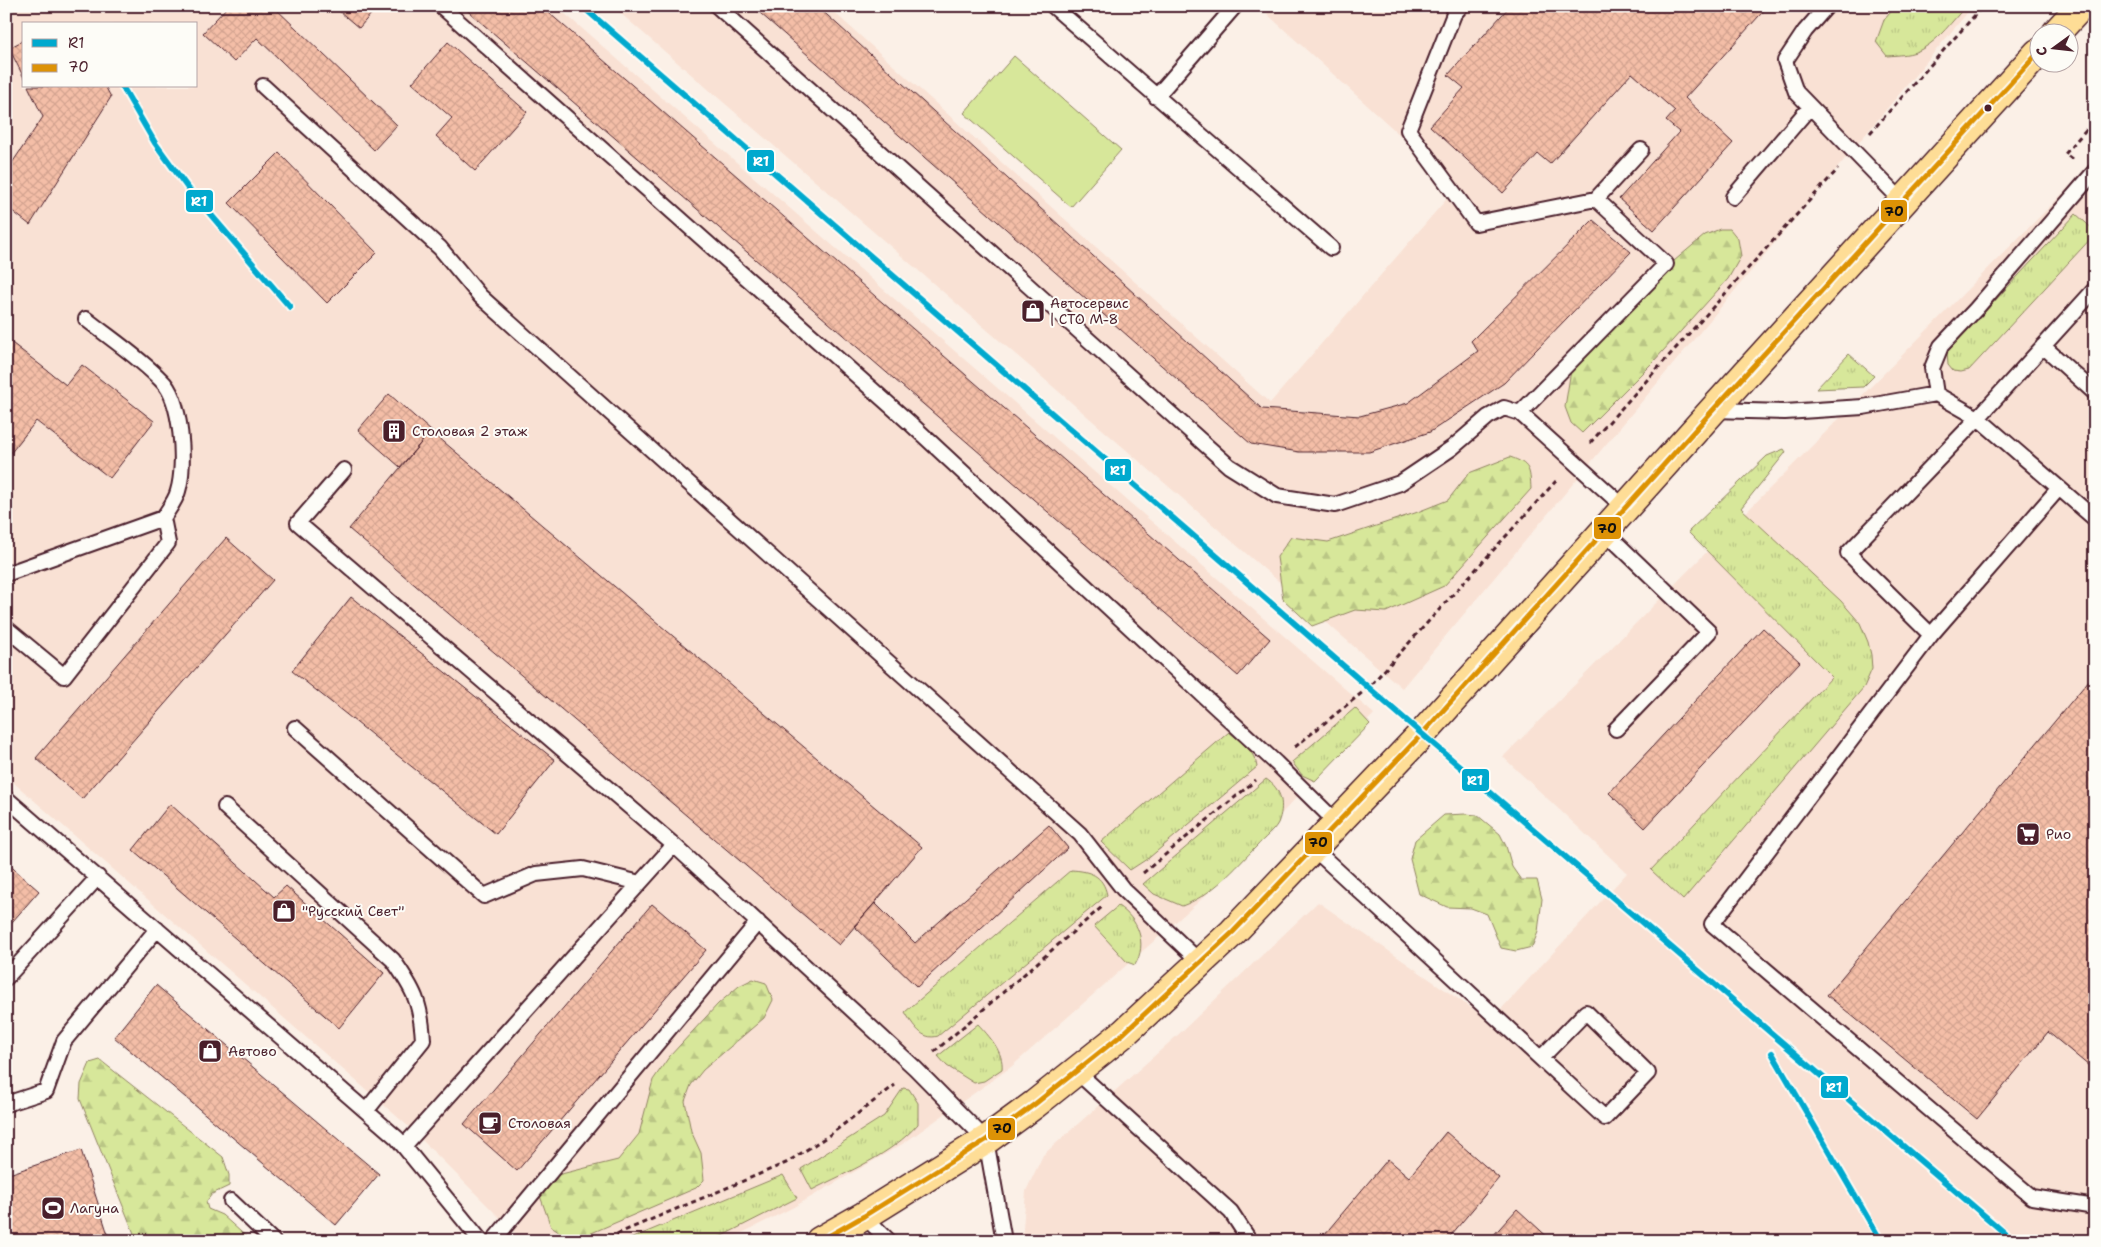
<svg xmlns="http://www.w3.org/2000/svg" width="2101" height="1247" viewBox="0 0 2101 1247" font-family="'Shantell Sans',sans-serif">
	<defs>
		<pattern id="grass-tufts" width="24" height="20" patternUnits="userSpaceOnUse" patternTransform="scale(1.25)"><rect width="24" height="20" fill="#d7e79a"/><path d="M3 7l-1-3M5 7V3M7 7l1-3M15 17l-1-3M17 17v-4M19 17l1-3" fill="none" stroke="#bac685"/></pattern>
		<pattern id="forest-firs" width="22" height="20" patternUnits="userSpaceOnUse" patternTransform="scale(1.25)"><rect width="22" height="20" fill="#d7e79a"/><path d="M5 1l3.5 6h-7zM16 11l3.5 6h-7z" fill="#bac685"/></pattern>
		<pattern id="building-cross-hatch" width="8" height="8" patternUnits="userSpaceOnUse" patternTransform="scale(1.25)"><rect width="8" height="8" fill="#f4bea7"/><path d="M0 0l8 8M0 8l8-8" fill="none" stroke="#d3a390"/></pattern>
	</defs>
	<rect width="100%" height="100%" fill="#fbf0e7"/>
	<filter id="ink" filterUnits="userSpaceOnUse"><feTurbulence type="fractalNoise" baseFrequency=".02" numOctaves="2"/><feDisplacementMap in="SourceGraphic" scale="10" xChannelSelector="R" yChannelSelector="G"/><feConvolveMatrix kernelMatrix="1 2 1 2 8 2 1 2 1" color-interpolation-filters="sRGB"/></filter>
	<g filter="url(#ink)">
		<path fill="#f9e1d4" fill-rule="evenodd" d="M6 6H556L1374 714 1204 897 1011 1067 904 1143 792 1208 726 1241H523L409 1127 6 776ZM24 24H196V86H24Z
			M612 6H827L1270 403 1457 187 1267 14 1274 6H1973L1402 688Z
			M2095 161V1241H1022L1026 1191 1043 1155 1180 1033 1318 902 1490 1021 1627 873 1503 757Z"/>
		<path fill="url(#grass-tufts)" stroke="#908362" d="M1896 6H1966C1953 20 1939 40 1922 49 1912 55 1899 55 1887 56L1876 42 1884 20Z
			M2076 214 2095 231V234L1969 370 1961 372 1953 371 1948 365 1947 352Z
			M1849 354 1874 376 1863 387 1816 389Z
			M1784 449 1786 452 1741 508 1841 601 1860 623 1868 642 1871 655 1872 669 1864 687 1683 900 1651 870 1832 677 1688 532 1767 456Z
			M1355 708 1370 724 1315 781 1302 775 1292 762Z
			M1229 732C1241 742 1255 751 1257 767L1150 857 1130 870 1101 842Z
			M1266 779C1282 789 1285 806 1278 823 1274 831 1263 839 1257 846 1234 869 1214 894 1182 906L1154 894 1143 884Z
			M1071 870C1090 871 1103 875 1107 895L938 1036C922 1041 913 1025 905 1012Z
			M1118 906C1138 919 1148 943 1135 965L1127 962 1094 926Z
			M978 1024C989 1036 1004 1052 1002 1069L984 1081 974 1083 947 1066 938 1056Z
			M903 1088 909 1089 918 1103V1124C891 1155 849 1171 812 1190L801 1169 884 1116Z
			M783 1175 797 1198 712 1241H625Z"/>
		<path fill="url(#forest-firs)" stroke="#908362" d="M1720 229H1730L1738 239 1741 256 1728 279 1654 361 1582 433 1571 423 1565 407 1571 370 1668 266 1705 235Z
			M1510 457C1530 464 1530 469 1531 489L1444 586 1386 612 1355 610 1312 626 1283 599 1277 557 1291 537 1328 542 1415 513 1448 500 1469 473Z
			M1466 814 1477 815 1500 834 1506 846 1512 867 1521 880H1537L1542 899 1538 932 1532 947 1516 951 1501 948 1487 914 1471 908 1447 907 1419 894 1410 859 1415 840 1444 815Z
			M753 979 766 983 773 1000 764 1018 703 1070 691 1085 685 1101 691 1131 701 1153 704 1180 696 1188 573 1241 551 1227 539 1193 549 1177 618 1160 639 1134 653 1080 669 1057 718 1004 739 986Z
			M100 1060 223 1157 229 1175V1186L212 1194 206 1202 208 1209 222 1215 251 1241H137L80 1099 81 1084 90 1063Z"/>
		<path fill="#d7e79a" stroke="#908362" d="M1014 56 1121 150 1071 207 964 113Z"/>
		<path fill="url(#building-cross-hatch)" stroke="#4a1f2b" d="M228 6H273L397 125 374 150 257 38 234 62 203 33Z
			M333 6H378L359 28Z
			M462 6H541L1270 639 1238 676Z
			M752 6H817L1262 409 1360 416 1408 403 1478 351 1471 341 1593 220 1631 252 1504 383 1430 432 1369 452H1299L1251 444Z
			M1510 6H1768L1685 98 1733 143 1654 230 1619 199 1679 132 1666 121 1675 111 1632 73 1550 164 1538 154 1503 193 1430 126 1464 88 1448 75Z
			M24 40V78L9 48Z
			M448 42 527 112 475 171 436 136 452 118 412 83Z
			M28 86H105L111 97 30 225 6 206V172L43 117Z
			M279 153 377 253 327 303 229 203Z
			M8 340 66 385 82 365 154 421 110 478 36 421 6 459V342Z
			M389 394 431 431 400 467 358 430Z
			M431 431 922 847 839 945 349 529Z
			M226 538 273 580 82 799 36 758Z
			M351 597 555 760 496 834 292 671Z
			M1763 628 1800 662 1645 828 1609 793Z
			M2095 673V1071L2048 1032 1977 1119 1827 995Z
			M170 804 274 897 286 886 384 973 339 1028 133 850Z
			M1049 825 1068 848 917 987 854 926 875 903 915 943Z
			M6 862 39 891 6 929Z
			M652 904 706 950 517 1171 464 1124Z
			M156 985 379 1174 336 1225 114 1037Z
			M1446 1132 1499 1178 1446 1241H1319L1388 1159 1409 1177Z
			M81 1150 110 1241H6V1175Z
			M1517 1209 1552 1241H1495L1491 1238Z"/>
		<g fill="none" stroke-linecap="round" stroke-linejoin="round">
			<g stroke="#4a1f2b" stroke-width="18">
				<path id="lane" d="M441 6 911 424 1276 763 1337 823
					M717 6 1229 466 1277 496 1335 505 1400 483 1452 448 1488 417 1504 408 1520 413 1625 508
					M1053 6 1331 248
					M1461 6 1454 14 1408 130 1476 223 1596 199
					M1827 6 1805 31 1785 61 1796 92 1903 202
					M263 86 440 248 480 296 1080 834 1123 889 1201 963
					M1156 97 1235 6
					M1733 197 1810 107
					M2043 346 2095 393
					M1936 394 1932 368 1941 346 1976 309 2095 171
					M1713 410 1785 412 1863 407 1936 394 1978 418 2095 519
					M1520 413 1666 264 1596 199 1641 150
					M344 470 298 523 674 845
					M2059 488 1931 635 1848 553 1978 418 2095 289
					M1604 531 1709 632 1616 729
					M6 574 163 518
					M6 628 64 676 168 543 163 518C168 510 176 500 178 491 186 465 182 399 161 380 140 358 110 338 86 319
					M1931 635 1712 924 2032 1197 2095 1207
					M295 728 484 896 536 874 583 869 640 883
					M6 798 397 1138 481 1241
					M225 807 393 960C414 990 421 1003 423 1040L366 1111
					M1313 848 1605 1118 1648 1073 1586 1012 1541 1058
					M6 978 98 877
					M1076 1071 1231 1212 1250 1241
					M6 1104 46 1091 64 1041 157 929
					M404 1146 674 845 915 1068 986 1140 1004 1241
					M231 1201 273 1241
					M864 1216 889 1241
					M493 1241 758 922"/>
			</g>
			<g stroke="#4a1f2b" stroke-width="31">
				<path id="primary" d="M2057 32 2081 6
					M820 1241 864 1216 986 1140 1035 1104 1124 1033 1233 932 1422 734 1713 410 2038 53"/>
			</g>
			<path stroke="#4a1f2b" stroke-width="3" stroke-dasharray="5 4" stroke-linecap="butt" d="M1870 133 1983 6
				M2072 159 2065 154 2095 119
				M1590 443 1838 169
				M1295 747 1369 687 1556 481
				M1143 873 1256 780
				M934 1052 1103 906
				M600 1241 786 1163 831 1134 895 1085"/>
			<use href="#lane" stroke="#fdfcf7" stroke-width="14"/>
			<use href="#primary" stroke="#fedd96" stroke-width="28"/>
			<g stroke="#fdfcf7" stroke-width="9">
				<path id="bus-1" d="M820 1241 864 1216 986 1140 1035 1104 1124 1033 1233 932 1422 734 1713 410 2038 53"/>
			</g>
			<use href="#bus-1" stroke="#dd9206" stroke-width="5"/>
			<g stroke="#fdfcf7" stroke-width="10">
				<path id="rail-1" d="M582 6 1422 734 2014 1241
					M122 86 155 143 187 187 290 307
					M1772 1053 1881 1241"/>
			</g>
			<use href="#rail-1" stroke="#00a9ce" stroke-width="6"/>
		</g>
	</g>
	<defs>
		<g id="shop-square" transform="scale(1.25)"><rect x="-9" y="-9" width="18" height="18" rx="4" fill="#4a1f2b" stroke="#fdfcf7"/><path d="M-5-2.5h2.3a2.7 3.5 0 0 1 5.4 0H5L5.5 6h-11ZM-1.5-2.5h3a1.5 2.3 0 0 0-3 0Z" fill="#fff"/></g>
		<g id="building-square" transform="scale(1.25)"><rect x="-9" y="-9" width="18" height="18" rx="4" fill="#4a1f2b" stroke="#fdfcf7"/><path d="M-4-6H4V6H1V3H-1V6H-4ZM-2.5-4.3h1.7v1.8h-1.7ZM.8-4.3h1.7v1.8H.8ZM-2.5-1h1.7V.8h-1.7ZM.8-1h1.7V.8H.8Z" fill="#fff"/></g>
		<g id="supermarket-square" transform="scale(1.25)"><rect x="-9" y="-9" width="18" height="18" rx="4" fill="#4a1f2b" stroke="#fdfcf7"/><path d="M-6-5.5h2.5l.6 2H6L4.5 2H-2.5L-4.4-4H-6ZM-1.5 3.2a1.3 1.3 0 1 0 .1 0ZM3 3.2a1.3 1.3 0 1 0 .1 0Z" fill="#fff"/></g>
		<g id="cafe-square" transform="scale(1.25)"><rect x="-9" y="-9" width="18" height="18" rx="4" fill="#4a1f2b" stroke="#fdfcf7"/><path d="M-5.5-4.5H6V0H3Q3 3.5 0 3.5H-2.5Q-5.5 3.5-5.5 0ZM3-3.2v2h1.7v-2ZM-6 4.5H4V6H-6Z" fill="#fff"/></g>
		<g id="stadium-square" transform="scale(1.25)"><rect x="-9" y="-9" width="18" height="18" rx="4" fill="#4a1f2b" stroke="#fdfcf7"/><path d="M0-5a6.5 5 0 1 0 0 10a6.5 5 0 1 0 0-10ZM-3.5-1.8h7v3.6h-7Z" fill="#fff"/></g>
	</defs>
	<g fill-rule="evenodd">
		<use href="#shop-square" x="1033" y="311"/>
		<use href="#building-square" x="394" y="431"/>
		<use href="#supermarket-square" x="2028" y="834"/>
		<use href="#shop-square" x="284" y="911"/>
		<use href="#shop-square" x="210" y="1051"/>
		<use href="#cafe-square" x="490" y="1123"/>
		<use href="#stadium-square" x="53" y="1208"/>
	</g>
	<circle fill="#4a1f2b" stroke="#fdfcf7" stroke-width="2" cx="1988" cy="108" r="4.5"/>
	<g text-anchor="middle" dominant-baseline="central" stroke-width="4" stroke-linejoin="round" paint-order="stroke">
		<g font-size="14" fill="#4a1f2b" stroke="#fdfcf7" text-anchor="start">
			<text x="1050" y="303">Автосервис<tspan x="1050" dy="16">| СТО М-8</tspan></text>
			<text x="412" y="431">Столовая 2 этаж</text>
			<text x="2046" y="834">Рио</text>
			<text x="302" y="911">"Русский Свет"</text>
			<text x="228" y="1051">Автово</text>
			<text x="508" y="1123">Столовая</text>
			<text x="70" y="1208">Лагуна</text>
		</g>
	</g>
	<g stroke="#fdfcf7" stroke-width="2">
		<rect x="746" y="149" width="29" height="24" rx="5" fill="#00a9ce"/>
		<rect x="185" y="189" width="29" height="24" rx="5" fill="#00a9ce"/>
		<rect x="1880" y="199" width="28" height="24" rx="5" fill="#dd9206"/>
		<rect x="1104" y="458" width="28" height="24" rx="5" fill="#00a9ce"/>
		<rect x="1593" y="516" width="29" height="24" rx="5" fill="#dd9206"/>
		<rect x="1461" y="768" width="29" height="24" rx="5" fill="#00a9ce"/>
		<rect x="1304" y="831" width="29" height="24" rx="5" fill="#dd9206"/>
		<rect x="1820" y="1075" width="29" height="24" rx="5" fill="#00a9ce"/>
		<rect x="987" y="1117" width="29" height="24" rx="5" fill="#dd9206"/>
	</g>
	<g font-size="14" text-anchor="middle" font-weight="bold" fill="#fff">
		<text x="761" y="166">R1</text>
		<text x="199" y="206">R1</text>
		<text x="1118" y="475">R1</text>
		<text x="1475" y="785">R1</text>
		<text x="1834" y="1092">R1</text>
	</g>
	<g font-size="14" text-anchor="middle" font-weight="bold" fill="#111">
		<text x="1894" y="216">70</text>
		<text x="1607" y="533">70</text>
		<text x="1318" y="847">70</text>
		<text x="1002" y="1133">70</text>
	</g>
	<rect width="2101" height="1247" fill="none" stroke="#fdfcf7" stroke-width="25"/>
	<rect x="12" y="12" width="2076" height="1222" fill="none" stroke="#4a1f2b" stroke-width="2" filter="url(#ink)"/>
	<rect x="22" y="22" width="175" height="65" fill="#fdfcf7" stroke="#b5a4a5"/>
	<rect x="32" y="39" width="25" height="8" fill="#00a9ce" stroke="#b5a4a5"/>
	<text x="68" y="48" font-size="15" fill="#4a1f2b">R1</text>
	<rect x="32" y="64" width="25" height="8" fill="#dd9206" stroke="#b5a4a5"/>
	<text x="68" y="72" font-size="15" fill="#4a1f2b">70</text>
	<g transform="translate(2054 48) rotate(255)"><circle r="24" fill="#fdfcf7" stroke="#b5a4a5"/>
	<path d="M0-4L9 19L0 12L-9 19Z" fill="#4a1f2b"/>
	<text y="-8" font-size="14" font-weight="bold" text-anchor="middle" fill="#4a1f2b">С</text>
	</g>
</svg>
